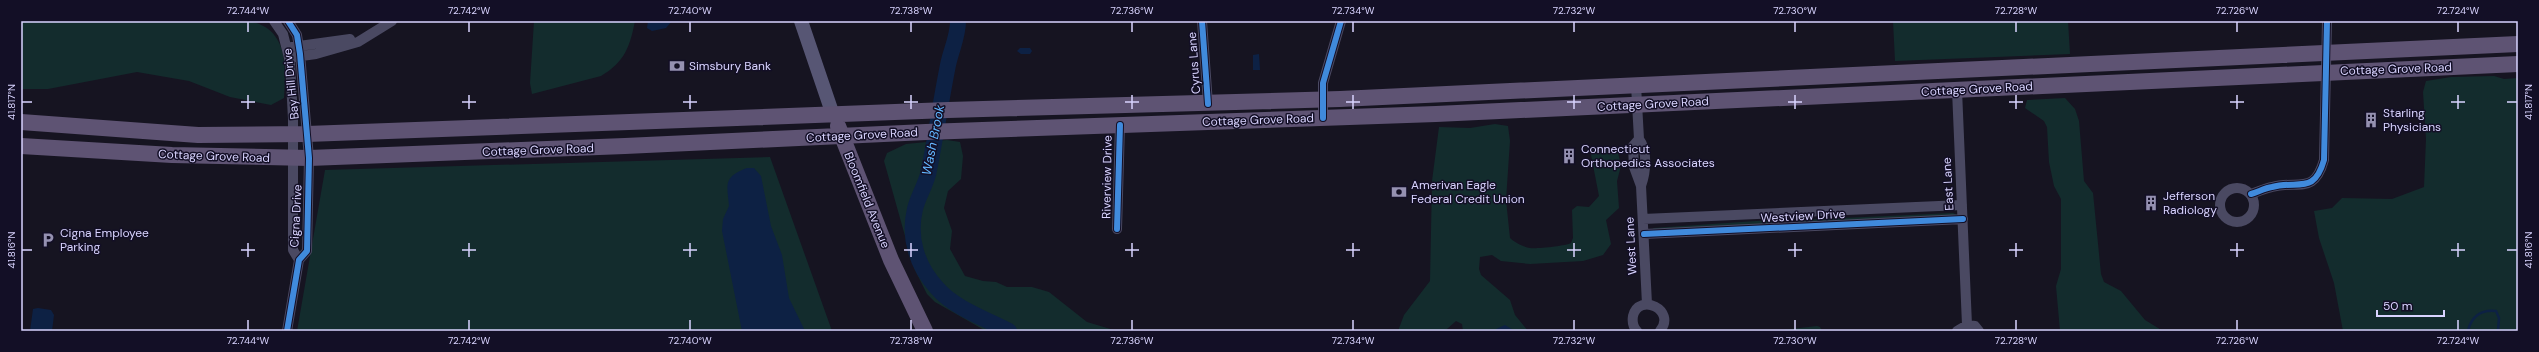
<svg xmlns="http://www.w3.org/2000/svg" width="2539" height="352" viewBox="0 0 2539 352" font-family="'DM Sans',sans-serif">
	<rect width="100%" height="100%" fill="#161421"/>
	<path fill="#132c2d" d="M21 21H248C288 28 286 65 284 98L271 105 230 97 189 81 137 72 48 89H21Z
		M534 21H635C630 46 625 62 601 76L532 94 530 83Z
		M1893 21H2068L2070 54 1895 61Z
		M2494 76 2504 79 2518 78V331H2343L2334 283 2319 238 2314 211 2332 208 2342 198 2392 199 2424 187 2426 139 2423 92 2426 81 2451 77Z
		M2065 98 2075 109 2079 121 2084 181 2093 193 2101 274 2104 282 2121 291 2145 320 2163 331H2060L2056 286 2061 269V199L2054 186 2049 162 2047 127 2044 121 2025 108 2027 100Z
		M1495 124 1508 126 1510 141 1506 200 1510 238C1514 242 1523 247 1530 248 1536 249 1566 246 1571 243L1573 238 1572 210 1577 206 1589 207 1599 196 1591 155 1593 149 1617 148 1621 166 1617 181 1619 208 1606 220 1611 244 1603 255 1583 261 1530 264 1501 261 1492 255 1480 257 1479 269 1481 275 1510 300 1515 315 1528 331H1463L1462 324 1456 321 1447 329 1440 331H1398L1404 315 1430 281 1432 181 1439 127 1470 128Z
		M947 140 960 142 963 156 961 179 948 191 944 208 952 231 950 249 965 276 983 281 996 282 1007 287H1032L1049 292 1087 322 1117 331H986L935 302 927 294 914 268 884 161 887 153 906 144Z
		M770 157 832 331H297L325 170Z
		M1953 213 1957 215 1795 223 1798 220Z
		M1771 220 1773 225 1654 230 1653 228Z
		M1817 326 1820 327 1822 331H1774Z"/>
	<path fill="#0d2144" d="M648 21H672L666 28 652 31 647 28Z
		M1020 48H1030L1032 51 1030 54H1021L1017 51Z
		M1259 54 1260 70H1253V55Z
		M747 168H754L761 176 771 226 782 255 789 298 805 331H742L722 231 723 219 729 206C727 184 723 177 747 168Z
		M38 308 51 310 54 315 52 331H30L33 309Z
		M1505 325 1515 331H1496V329Z"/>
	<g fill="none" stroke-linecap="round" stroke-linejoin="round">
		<path stroke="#0d2144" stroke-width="2.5" d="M2468 331C2471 317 2481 309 2496 311L2499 318 2498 331"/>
		<path stroke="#0d2144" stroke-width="16" d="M958 21C958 37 951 50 948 65 941 100 936 135 929 170 927 183 918 196 915 209 908 238 917 266 937 288 954 308 986 319 1009 331"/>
		<path stroke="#4a4962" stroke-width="10" d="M274 21 283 34 290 62 293 119V250L299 260
			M1202 21 1208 104
			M292 47 350 39
			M294 57 316 54 358 42 392 21
			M1636 85 1639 139C1648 151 1646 172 1641 186
			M1957 90 1967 325
			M1323 118V83L1341 21
			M1639 139 1633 146 1634 167 1641 186 1647 304
			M2220 205a17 17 0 1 1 34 0a17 17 0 1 1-34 0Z
			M2251 194C2258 192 2265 188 2272 187 2299 180 2314 195 2324 160L2327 21
			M1643 219 1962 205
			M1117 229 1120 125
			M1644 234 1963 219
			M287 331 299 260 307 251 309 158 300 54 297 35 288 21
			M1637 331C1633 327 1632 322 1633 316 1639 292 1677 310 1660 331
			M1957 331 1967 325 1975 326 1979 331"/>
		<path stroke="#575674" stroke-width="14" d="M801 21 833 115"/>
		<path stroke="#5e5373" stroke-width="16" d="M21 122 198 135 307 134 948 110 1340 99 2518 44
			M838 126 891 260 925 331
			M21 146 172 155 309 158 625 146 926 132 1436 114 2518 64"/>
		<g stroke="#130f26" stroke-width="8">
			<path id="cycleway" d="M1202 21 1208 104
				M1323 118V83L1341 21
				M2251 194C2258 192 2265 188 2272 187 2299 180 2314 195 2324 160L2327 21
				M1117 229 1120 125
				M1644 234 1963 219
				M287 331 299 260 307 251 309 158 300 54 297 35 288 21"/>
		</g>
		<use href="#cycleway" stroke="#408adc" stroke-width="6"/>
	</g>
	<path fill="none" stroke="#d9d4ff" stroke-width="1.5" d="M248 22V32M469 22V32M690 22V32M911 22V32M1132 22V32M1353 22V32M1574 22V32M1795 22V32M2016 22V32M2237 22V32M2458 22V32M248 95V109M469 95V109M690 95V109M911 95V109M1132 95V109M1353 95V109M1574 95V109M1795 95V109M2016 95V109M2237 95V109M2458 95V109M22 102H32M241 102H255M462 102H476M683 102H697M904 102H918M1125 102H1139M1346 102H1360M1567 102H1581M1788 102H1802M2009 102H2023M2230 102H2244M2451 102H2465M2507 102H2517M248 243V257M469 243V257M690 243V257M911 243V257M1132 243V257M1353 243V257M1574 243V257M1795 243V257M2016 243V257M2237 243V257M2458 243V257M22 250H32M241 250H255M462 250H476M683 250H697M904 250H918M1125 250H1139M1346 250H1360M1567 250H1581M1788 250H1802M2009 250H2023M2230 250H2244M2451 250H2465M2507 250H2517M248 320V330M469 320V330M690 320V330M911 320V330M1132 320V330M1353 320V330M1574 320V330M1795 320V330M2016 320V330M2237 320V330M2458 320V330"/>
	<defs>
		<g id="bank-bare" transform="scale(1.2)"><path d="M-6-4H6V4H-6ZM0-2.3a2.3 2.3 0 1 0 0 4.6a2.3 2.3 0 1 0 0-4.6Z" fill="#9591b1" stroke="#130f26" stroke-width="2.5" paint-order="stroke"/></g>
		<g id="building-bare" transform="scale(1.2)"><path d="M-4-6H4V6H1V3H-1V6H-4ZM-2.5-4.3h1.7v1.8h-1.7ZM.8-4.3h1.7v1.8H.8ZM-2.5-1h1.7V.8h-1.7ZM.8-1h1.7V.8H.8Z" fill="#9591b1" stroke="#130f26" stroke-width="2.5" paint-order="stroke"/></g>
		<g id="parking-bare" transform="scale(1.2)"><path d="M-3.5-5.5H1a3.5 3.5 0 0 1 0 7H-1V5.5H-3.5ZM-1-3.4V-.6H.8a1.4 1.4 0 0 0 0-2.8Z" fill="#9591b1" stroke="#130f26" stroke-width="2.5" paint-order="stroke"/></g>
	</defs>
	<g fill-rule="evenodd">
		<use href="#bank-bare" x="677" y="66"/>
		<use href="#building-bare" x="2371" y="120"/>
		<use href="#building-bare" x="1569" y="156"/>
		<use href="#bank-bare" x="1399" y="192"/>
		<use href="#building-bare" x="2151" y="203"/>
		<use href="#parking-bare" x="48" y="240"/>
	</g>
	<g text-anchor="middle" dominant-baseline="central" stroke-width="3" stroke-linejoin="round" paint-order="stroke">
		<g font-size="12" fill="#d9d4ff" stroke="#130f26">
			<text transform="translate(1194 63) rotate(-94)">Cyrus Lane</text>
			<text transform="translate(2396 69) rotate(-2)">Cottage Grove Road</text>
			<text transform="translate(291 84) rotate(-96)">Bay Hill Drive</text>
			<text transform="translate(1977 89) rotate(-3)">Cottage Grove Road</text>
			<text transform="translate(1653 104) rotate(-3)">Cottage Grove Road</text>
			<text transform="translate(1258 120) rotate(-2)">Cottage Grove Road</text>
			<text transform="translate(862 135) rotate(-3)">Cottage Grove Road</text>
			<text transform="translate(538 150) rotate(-2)">Cottage Grove Road</text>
			<text transform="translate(214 156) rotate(2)">Cottage Grove Road</text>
			<text transform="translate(1107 177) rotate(-89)">Riverview Drive</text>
			<text transform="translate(1948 184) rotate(-93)">East Lane</text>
			<text transform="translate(867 200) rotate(68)">Bloomfield Avenue</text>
			<text transform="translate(296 216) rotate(-87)">Cigna Drive</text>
			<text transform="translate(1803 216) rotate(-3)">Westview Drive</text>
			<text transform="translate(1631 246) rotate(-93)">West Lane</text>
		</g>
		<g font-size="12" fill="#d9d4ff" stroke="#130f26" text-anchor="start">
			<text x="689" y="66">Simsbury Bank</text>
			<text x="2383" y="113">Starling<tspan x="2383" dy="14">Physicians</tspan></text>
			<text x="1581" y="149">Connecticut<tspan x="1581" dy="14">Orthopedics Associates</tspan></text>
			<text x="1411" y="185">Amerivan Eagle<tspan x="1411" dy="14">Federal Credit Union</tspan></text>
			<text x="2163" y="196">Jefferson<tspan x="2163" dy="14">Radiology</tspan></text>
			<text x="60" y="233">Cigna Employee<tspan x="60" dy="14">Parking</tspan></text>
		</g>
		<g font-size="13" font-style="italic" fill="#62b6ff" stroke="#130f26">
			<text transform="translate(933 140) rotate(-79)">Wash Brook</text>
		</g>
	</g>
	<rect width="2539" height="352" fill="none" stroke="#130f26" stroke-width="44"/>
	<path d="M2377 310v6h67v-6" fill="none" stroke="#d9d4ff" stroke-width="2"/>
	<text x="2383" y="310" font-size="12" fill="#d9d4ff" stroke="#130f26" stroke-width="3" paint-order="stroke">50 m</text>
	<rect x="22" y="22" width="2495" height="308" fill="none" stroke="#d9d4ff" stroke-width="1.5"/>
	<g font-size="10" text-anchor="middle" fill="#d9d4ff">
		<text x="248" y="14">72.744°W</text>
		<text x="469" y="14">72.742°W</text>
		<text x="690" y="14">72.740°W</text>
		<text x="911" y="14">72.738°W</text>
		<text x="1132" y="14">72.736°W</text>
		<text x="1353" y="14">72.734°W</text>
		<text x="1574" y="14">72.732°W</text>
		<text x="1795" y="14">72.730°W</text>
		<text x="2016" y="14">72.728°W</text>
		<text x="2237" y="14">72.726°W</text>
		<text x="2458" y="14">72.724°W</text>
		<text transform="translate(11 102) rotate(-90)" y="4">41.817°N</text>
		<text transform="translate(2528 102) rotate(-90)" y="4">41.817°N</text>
		<text transform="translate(11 250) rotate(-90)" y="4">41.816°N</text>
		<text transform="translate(2528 250) rotate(-90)" y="4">41.816°N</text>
		<text x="248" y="344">72.744°W</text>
		<text x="469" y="344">72.742°W</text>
		<text x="690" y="344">72.740°W</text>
		<text x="911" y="344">72.738°W</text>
		<text x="1132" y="344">72.736°W</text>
		<text x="1353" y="344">72.734°W</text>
		<text x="1574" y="344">72.732°W</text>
		<text x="1795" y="344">72.730°W</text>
		<text x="2016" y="344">72.728°W</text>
		<text x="2237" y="344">72.726°W</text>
		<text x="2458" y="344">72.724°W</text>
	</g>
</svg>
